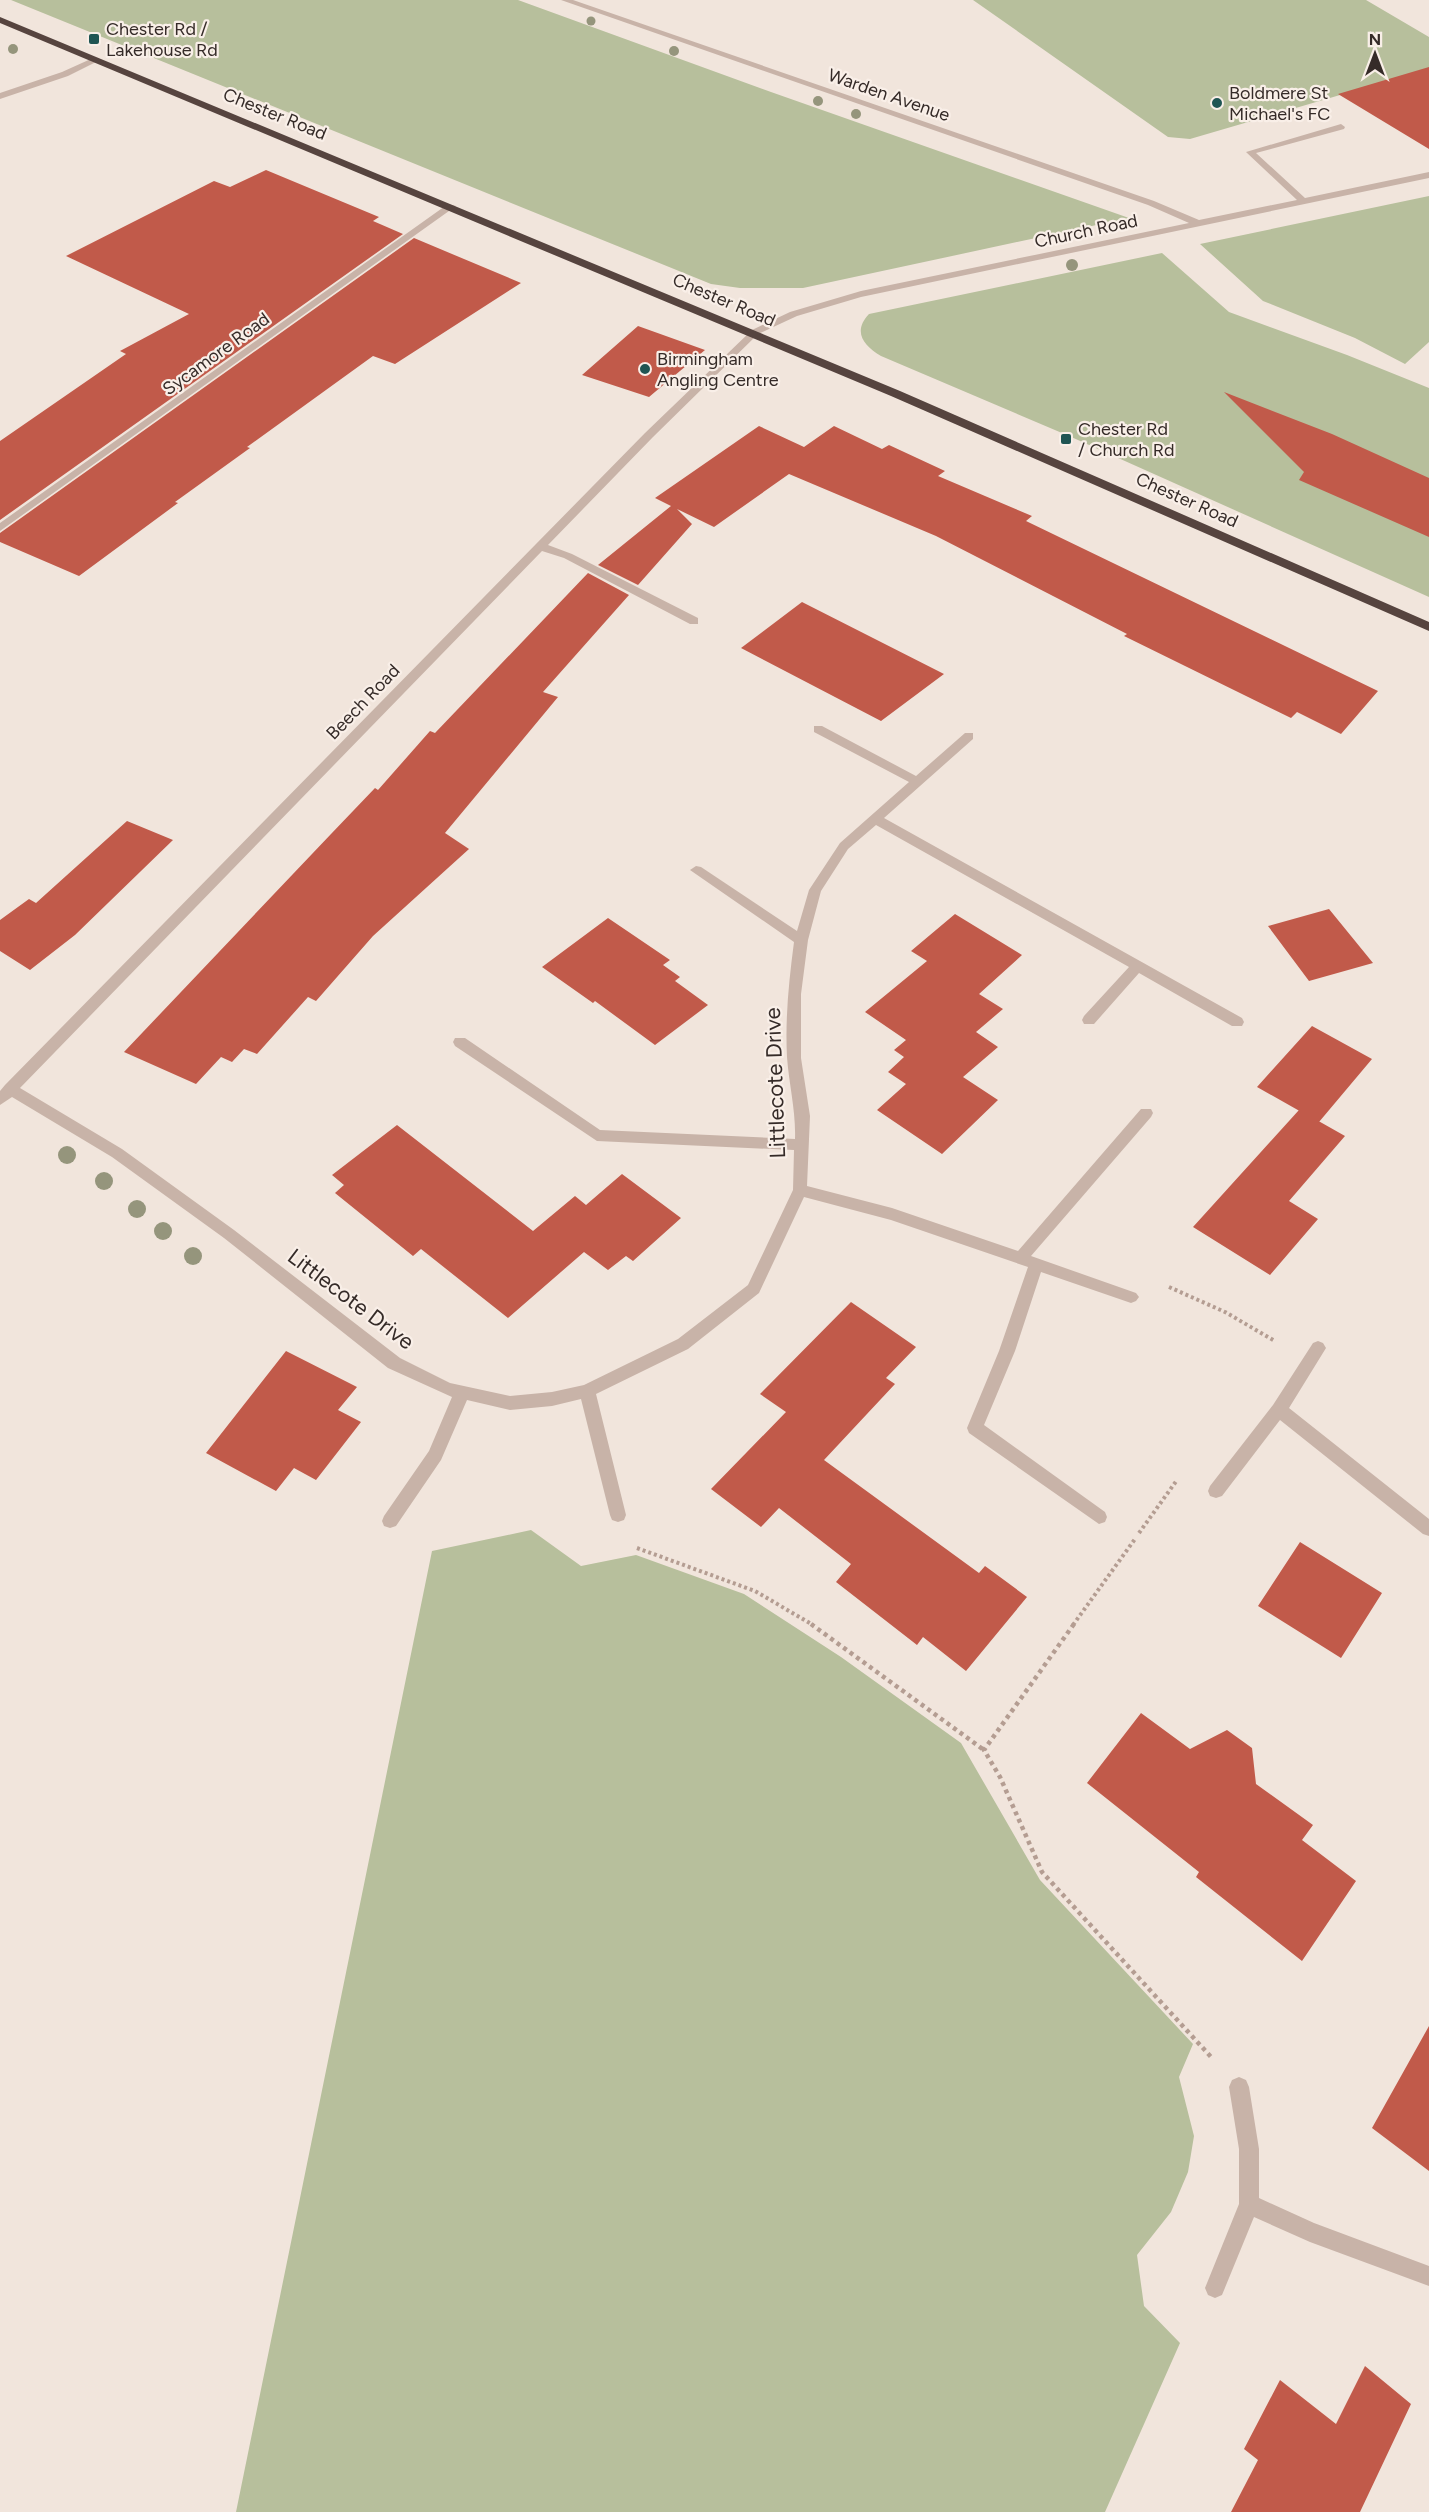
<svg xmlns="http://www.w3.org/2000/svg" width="1429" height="2512" viewBox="0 0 1429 2512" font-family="Figtree,sans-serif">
	<rect width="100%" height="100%" fill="#f1e5dc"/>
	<path fill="#b7bf9c" d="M11 0H518L771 92 1129 218 803 288H740L711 284Z
		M973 0H1366L1429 37V69L1190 139 1168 137Z
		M1429 196V342L1405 364 1355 338 1263 301 1200 244Z
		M1162 253 1229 312 1347 355 1429 388V597L1069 436 881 356C864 346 852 332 869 314Z
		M531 1530 581 1566 636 1555 744 1594 841 1657 961 1743 1040 1880 1193 2044 1179 2077 1194 2136 1188 2172 1171 2212 1137 2255 1144 2306 1180 2343 1105 2512H236L432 1551Z"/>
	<path fill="#c15a4a" d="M1429 67V149L1338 94Z
		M266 170 379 217 373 221 403 234 0 520V441L126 354 120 351 189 314 66 256 214 181 230 187Z
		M414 238 521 283 395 364 373 356 247 447 250 448 175 502 178 503 79 576 0 542V533Z
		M638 326 705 350 649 397 582 375Z
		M1224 392 1332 434 1429 478V537L1299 480 1304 472Z
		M759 426 804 447 834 426 882 449 889 445 945 471 938 476 1032 516 1026 521 1378 691 1341 734 1297 712 1291 718 1124 636 1127 634 936 536 789 474 714 527 677 509 692 524 638 585 598 565 671 506 655 498Z
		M588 573 629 595 543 692 558 697 445 833 469 849 373 936 316 1001 308 997 257 1054 244 1049 232 1062 221 1057 196 1084 124 1052 331 834 375 788 378 790 430 731 435 733Z
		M802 602 944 674 881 721 741 648Z
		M127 821 173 840 75 935 30 970 0 951V920L29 899 36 903Z
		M1329 909 1373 963 1309 981 1268 926Z
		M955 914 1022 955 979 994 1003 1009 976 1032 998 1047 963 1077 998 1100 942 1154 877 1110 906 1084 888 1072 904 1057 894 1050 906 1040 865 1012 927 961 911 951Z
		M608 918 670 960 663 965 680 977 675 981 708 1005 655 1045 595 1001 593 1003 542 967Z
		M1312 1026 1372 1059 1319 1122 1257 1087Z
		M1299 1110 1345 1136 1289 1201 1318 1219 1270 1275 1193 1227Z
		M397 1125 533 1231 575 1196 586 1205 622 1174 681 1218 633 1261 626 1256 608 1270 584 1252 508 1318 421 1249 413 1256 335 1193 344 1185 332 1175Z
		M851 1302 916 1347 886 1378 895 1384 824 1460 979 1573 985 1566 1027 1597 966 1671 923 1637 917 1645 836 1582 851 1564 779 1508 761 1527 711 1489 786 1412 760 1394Z
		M286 1351 357 1387 338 1410 361 1422 316 1480 294 1468 276 1491 206 1453Z
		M1300 1542 1382 1593 1341 1658 1258 1606Z
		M1141 1713 1190 1749 1227 1730 1252 1748 1256 1784 1313 1825 1302 1840 1356 1881 1302 1961 1196 1877 1199 1872 1087 1783Z
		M1429 2026V2171L1372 2128Z
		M1365 2366 1411 2404 1360 2512H1231L1258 2460 1244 2449 1280 2380 1336 2424Z"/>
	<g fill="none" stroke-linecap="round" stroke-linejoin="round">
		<path stroke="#b49d92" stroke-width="4" stroke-dasharray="3 3" stroke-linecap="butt" d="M1169 1287 1225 1312 1275 1341
			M1139 1533 1177 1480
			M637 1548 755 1591 813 1625
			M1073 1625 1135 1539"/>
		<path stroke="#b49d92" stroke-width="4.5" stroke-dasharray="4 4" stroke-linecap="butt" d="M811 1624 984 1750
			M1074 1624 984 1750 1000 1777 1042 1872 1212 2058"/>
		<path fill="#c8b3a8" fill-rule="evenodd" d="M561 0H573L1154 201 1199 220 1297 200 1246 152 1341 124 1345 127 1344 129 1256 153 1305 198 1429 172V178L861 297 797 316 758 334 653 437 548 545 572 554 698 618V624H690L564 558 542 551 20 1088 122 1149 234 1230 400 1358 450 1383 510 1396 552 1392 584 1385 678 1339 748 1285 793 1190 794 1150 597 1141 455 1046 453 1042 455 1038H465L600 1130 795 1139C796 1111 789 1085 787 1057 785 1018 789 980 794 942L690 870 696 866 701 867 797 931 809 890 840 843 909 782 814 732V726H822L916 776 965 733H973V739L884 818 1242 1018 1244 1022 1242 1026H1232L1139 973 1094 1024H1084L1082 1020 1084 1016 1129 967 876 825 848 849 821 891 808 940 801 994V1058L810 1116 807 1186 892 1208 1018 1251 1141 1109H1151L1153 1113 1151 1117 1031 1256 1136 1293 1139 1297 1136 1301 1131 1303 1041 1272 1015 1351 984 1425 1105 1512 1107 1517 1105 1522 1099 1524 969 1433 967 1428 999 1351 1028 1267 891 1220 804 1197 759 1293 688 1349 596 1394 626 1515 624 1520 618 1522 612 1520 610 1515 581 1399 552 1406 510 1410 467 1400 441 1460 396 1526 390 1528 384 1526 382 1521 384 1516 429 1451 452 1397 388 1368 224 1238 112 1157 12 1097 0 1105V1091L5 1085 645 433 752 330 790 312 861 291 1189 223 1148 205Z
			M93 58 100 60 68 76 0 99V93L62 72Z
			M448 204 456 206 0 531V523Z
			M1318 1341 1323 1343 1326 1348 1289 1408 1429 1519V1536L1423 1534 1280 1420 1222 1496 1216 1498 1210 1496 1208 1491 1210 1486 1273 1405 1313 1343Z
			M1239 2077 1246 2080 1249 2087 1259 2149V2198L1314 2223 1429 2266V2286L1310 2242 1254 2217 1222 2295 1215 2298 1208 2295 1205 2288 1239 2204V2149L1229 2087 1232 2080Z"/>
		<path fill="#56443f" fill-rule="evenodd" d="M0 17 900 391 1429 622V631L891 396 0 23Z"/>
	</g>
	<g fill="#95957c">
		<circle cx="591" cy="21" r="4.5"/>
		<circle cx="13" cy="49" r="5"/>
		<circle cx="674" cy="51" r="5"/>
		<circle cx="818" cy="101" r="5"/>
		<circle cx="856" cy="114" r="5"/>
		<circle cx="1072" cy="265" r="6"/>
		<circle cx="67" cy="1155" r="9"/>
		<circle cx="104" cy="1181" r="9"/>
		<circle cx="137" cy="1209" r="9"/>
		<circle cx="163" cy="1231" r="9"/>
		<circle cx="193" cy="1256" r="9"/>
	</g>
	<g fill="#1f5553" stroke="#f9efe8" stroke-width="2">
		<rect x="88" y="33" width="12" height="12" rx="3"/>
		<circle cx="1217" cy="103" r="6"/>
		<circle cx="645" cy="369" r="6"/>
		<rect x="1060" y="433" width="12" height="12" rx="3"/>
	</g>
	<g text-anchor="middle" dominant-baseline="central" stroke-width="4.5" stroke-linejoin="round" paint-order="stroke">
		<g font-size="18" fill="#352b28" stroke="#f9efe8" text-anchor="start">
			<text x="106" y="29">Chester Rd /<tspan x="106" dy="21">Lakehouse Rd</tspan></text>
			<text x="1229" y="93">Boldmere St<tspan x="1229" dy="21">Michael's FC</tspan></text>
			<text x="657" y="359">Birmingham<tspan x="657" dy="21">Angling Centre</tspan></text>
			<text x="1078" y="429">Chester Rd<tspan x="1078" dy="21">/ Church Rd</tspan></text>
		</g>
		<g font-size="18" fill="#352b28" stroke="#f9efe8">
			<text transform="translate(889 95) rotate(19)">Warden Avenue</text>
			<text transform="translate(275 114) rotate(22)">Chester Road</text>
			<text transform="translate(1086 231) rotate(-12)">Church Road</text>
			<text transform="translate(724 300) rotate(23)">Chester Road</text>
			<text transform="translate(216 354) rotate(-36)">Sycamore Road</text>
			<text transform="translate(1187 500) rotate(24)">Chester Road</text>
			<text transform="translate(363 702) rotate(-46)">Beech Road</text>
		</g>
		<g font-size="22" fill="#352b28" stroke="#f9efe8">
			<text transform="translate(775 1083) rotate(-92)">Littlecote Drive</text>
			<text transform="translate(351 1299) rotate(37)">Littlecote Drive</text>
		</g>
	</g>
	<g transform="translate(1375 54)" stroke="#f9efe8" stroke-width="4.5" paint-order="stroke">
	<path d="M0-4.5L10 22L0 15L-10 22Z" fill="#352b28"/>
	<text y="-9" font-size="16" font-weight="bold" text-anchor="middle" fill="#352b28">N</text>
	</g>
</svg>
